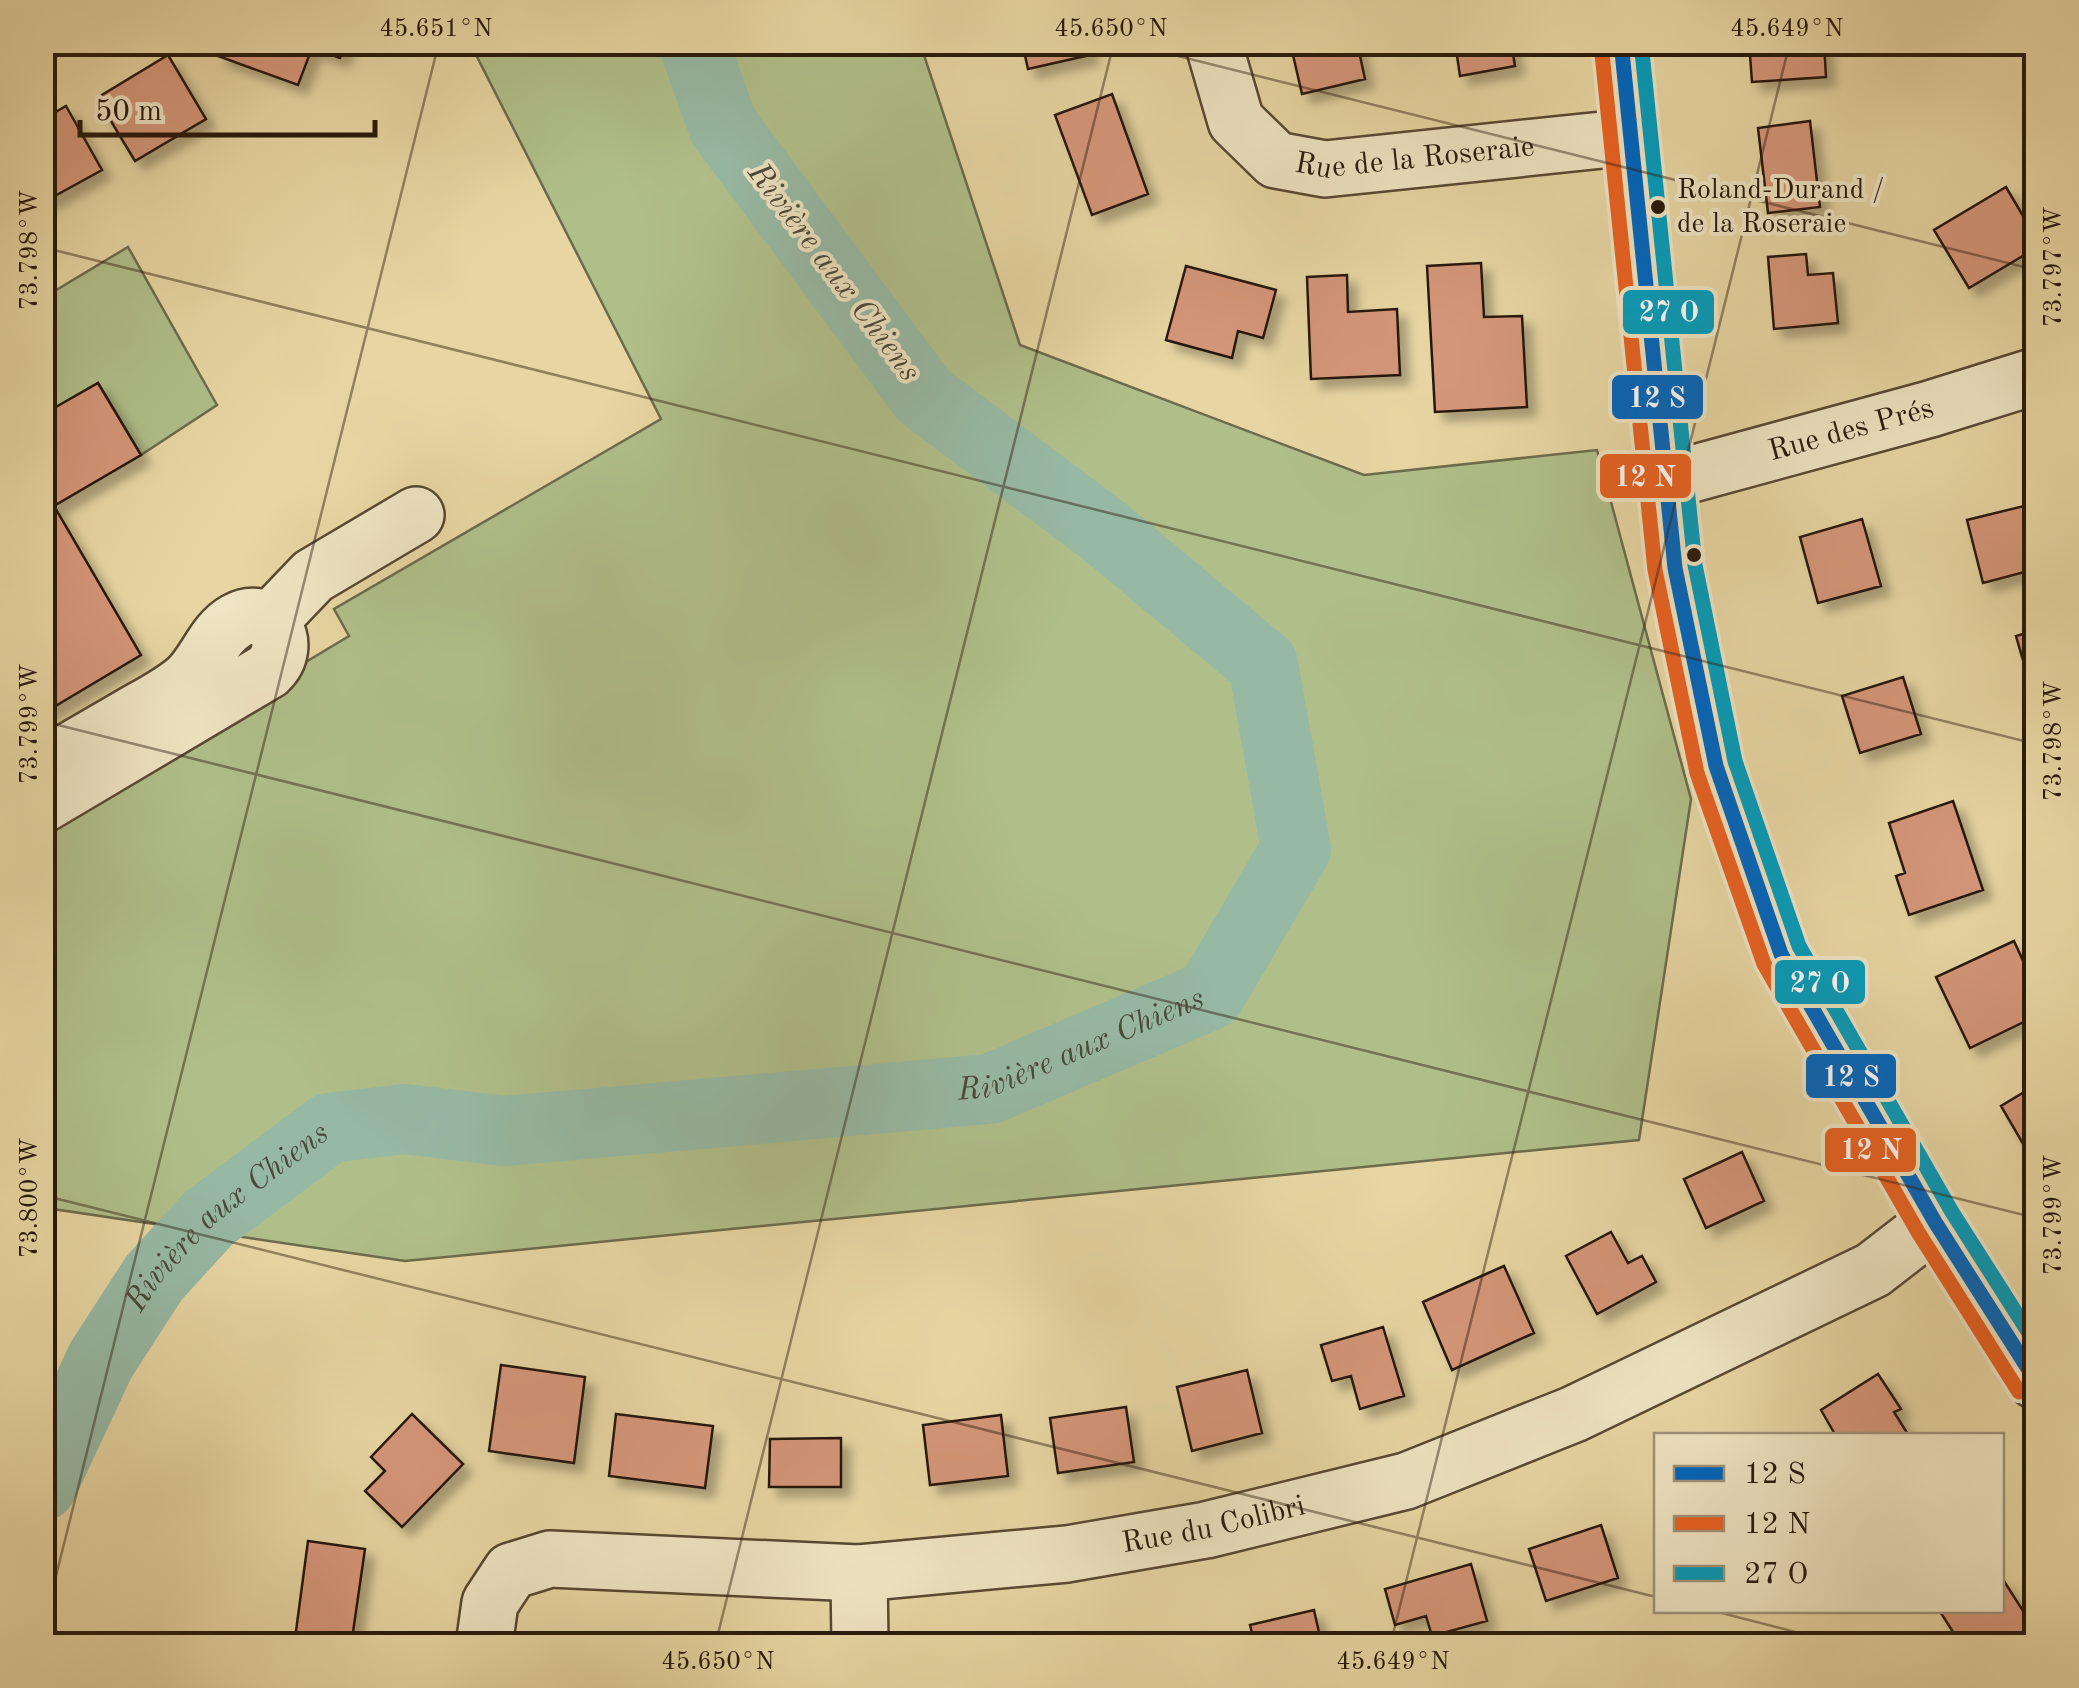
<svg xmlns="http://www.w3.org/2000/svg" width="2079" height="1688" viewBox="0 0 2079 1688" font-family="'Old Standard TT',serif">
	<defs>
		<filter id="shadow"><feDropShadow dx="9" dy="9" stdDeviation="5" flood-color="#0004"/></filter>
	</defs>
	<rect width="100%" height="100%" fill="#e7d6a3"/>
	<filter id="stains"><feTurbulence type="fractalNoise" baseFrequency=".002" numOctaves="4"/><feColorMatrix values="0 0 0 0 .2 0 0 0 0 .09 0 0 0 0 .02 0 0 0 .5 -.17"/></filter>
	<radialGradient id="worn" r=".72"><stop offset=".6" stop-color="#630" stop-opacity="0"/><stop offset="1" stop-color="#630" stop-opacity=".3"/></radialGradient>
	<path fill="#b0bf8a" stroke="#6c6c4a" stroke-width="2.5" d="M470 43H920L1020 345 1364 475 1597 450 1691 799 1639 1140 405 1261 53 1209 43 1193V820L349 636 334 609 661 419Z
		M128 247 217 405 141 455 98 383 43 415V298Z"/>
	<g fill="none" stroke-linecap="round" stroke-linejoin="round">
		<path stroke="#97b9a4" stroke-width="70" id="s1" d="M42 1486 101 1360 154 1278 209 1218 329 1128 405 1119 504 1131 990 1089 1210 995 1296 849 1263 664 1104 531 924 396 723 126 693 42"/>
	</g>
	<path fill="#d49679" stroke="#28190b" stroke-width="2.5" filter="url(#shadow)" d="M224 42H346L340 58 312 48 298 85 218 56Z
		M1022 42H1087L1090 55 1028 69Z
		M1290 42H1357L1365 79 1302 94Z
		M1455 42H1511L1515 66 1460 76Z
		M1749 42H1824L1826 77 1752 82Z
		M168 55 206 119 135 161 97 98Z
		M1112 94 1148 194 1092 215 1055 115Z
		M66 106 102 170 42 203V120Z
		M1810 121 1820 207 1768 213 1758 128Z
		M2006 187 2036 238V248L1969 288 1934 230Z
		M1806 254 1808 275 1833 273 1838 323 1774 329 1768 257Z
		M1481 263 1484 317 1522 316 1527 407 1435 412 1427 266Z
		M1186 266 1276 290 1263 338 1238 331 1232 358 1166 340Z
		M1347 275 1348 312 1397 309 1400 375 1311 379 1307 277Z
		M98 383 141 455 54 506 141 655 42 714V415Z
		M2036 503V569L1983 583 1967 520Z
		M1862 519 1881 586 1818 603 1800 537Z
		M2036 630V705L2016 636Z
		M1903 677 1921 734 1860 753 1842 696Z
		M1953 801 1983 890 1909 915 1896 876 1905 873 1889 823Z
		M2014 941 2036 989V1016L1970 1048 1936 977Z
		M2036 1085V1159L2033 1161 2001 1106Z
		M1742 1152 1764 1201 1706 1228 1684 1179Z
		M1611 1232 1628 1263 1642 1256 1656 1282 1597 1314 1566 1256Z
		M1504 1266 1534 1333 1452 1370 1423 1302Z
		M1383 1327 1404 1396 1360 1409 1351 1376 1332 1381 1321 1345Z
		M501 1365 585 1377 574 1463 489 1451Z
		M1247 1370 1262 1433 1192 1451 1177 1387Z
		M1878 1374 1901 1409 1894 1412 1909 1436H1836L1821 1410Z
		M1126 1407 1134 1462 1058 1473 1050 1418Z
		M412 1414 463 1464 402 1527 365 1491 385 1471 371 1457Z
		M616 1414 713 1426 705 1488 609 1476Z
		M1001 1415 1008 1476 930 1485 923 1425Z
		M841 1438V1487H769L770 1439Z
		M1601 1525 1618 1578 1546 1601 1529 1549Z
		M308 1541 365 1549 351 1646H294Z
		M1471 1564 1487 1621 1432 1636 1426 1616 1395 1625 1385 1589Z
		M2002 1578 2036 1631V1646H1962L1939 1610H2002Z
		M1314 1610 1322 1646H1255L1250 1625Z
		M1177 1639 1178 1646H1143Z"/>
	<g fill="none" stroke-linecap="round" stroke-linejoin="round">
		<g stroke="#584831" stroke-width="60">
			<g id="minor">
				<path id="s2" d="M1213 42 1236 121 1276 160 1325 169 1631 137"/>
				<path d="M1621 42 1675 568 1716 766 1781 954 1935 1222 2036 1381"/>
				<path id="s3" d="M1666 481 1930 409 2036 376"/>
				<path d="M269 622 313 576 416 515"/>
				<path d="M42 767C73 749 104 731 135 713 153 703 172 693 187 680 206 663 213 634 236 621 270 602 296 645 268 671L42 805"/>
				<path d="M859 1573 860 1646"/>
				<path id="s4" d="M484 1646 490 1603 511 1571 550 1559 859 1573 1067 1554 1206 1530 1406 1481 1574 1414 1873 1270 1935 1222"/>
			</g>
		</g>
		<use href="#minor" stroke="#efe4c3" stroke-width="55"/>
		<g stroke="#efe4c3" stroke-width="22">
			<path id="bus-1" d="M1621 42 1675 568 1716 766 1781 954 1935 1222 2036 1381"/>
		</g>
		<g stroke="#efe4c3" stroke-width="22">
			<path id="bus-2" d="M1601 44 1655 570 1697 773 1764 964 1918 1232 2019 1392"/>
		</g>
		<g stroke="#efe4c3" stroke-width="22">
			<path id="bus-3" d="M1641 42 1695 565 1735 761 1799 946 1952 1212 2036 1344"/>
		</g>
		<use href="#bus-1" stroke="#0065bd" stroke-width="15"/>
		<use href="#bus-2" stroke="#e86121" stroke-width="15"/>
		<use href="#bus-3" stroke="#049bba" stroke-width="15"/>
	</g>
	<path fill="none" stroke="#28190b" stroke-width="2.5" stroke-opacity="0.45" d="M1122 42 2036 270M42 247 2036 744M42 721 2036 1218M42 1195 1656 1597M1710 1610 1850 1646M42 1632 439 42M715 1646 1114 42M1390 1646 1790 42"/>
	<g fill="#28190b" stroke="#efe4c3" stroke-width="4">
		<circle cx="1658" cy="207" r="9"/>
		<circle cx="1694" cy="555" r="9"/>
	</g>
	<g text-anchor="middle" dominant-baseline="central" stroke-width="8" stroke-linejoin="round" paint-order="stroke">
		<g font-size="28" fill="#28190b" stroke="#efe4c3" text-anchor="start">
			<text x="1677" y="191">Roland-Durand /<tspan x="1677" dy="34">de la Roseraie</tspan></text>
		</g>
		<g font-size="30" fill="#28190b" stroke="#efe4c3">
			<text stroke="none"><textPath href="#s2" startOffset="278">Rue de la Roseraie</textPath></text>
			<text stroke="none"><textPath href="#s3" startOffset="192">Rue des Prés</textPath></text>
			<text stroke="none"><textPath href="#s4" startOffset="790">Rue du Colibri</textPath></text>
		</g>
		<g font-size="32" font-style="italic" fill="#494939" stroke="#efe4c3">
			<text transform="translate(833 273) rotate(53)">Rivière aux Chiens</text>
			<text stroke="none"><textPath href="#s1" startOffset="1232">Rivière aux Chiens</textPath></text>
			<text stroke="none"><textPath href="#s1" startOffset="332">Rivière aux Chiens</textPath></text>
		</g>
	</g>
	<g stroke="#efe4c3" stroke-width="4">
		<rect x="1621" y="288" width="95" height="48" rx="10" fill="#049bba"/>
		<rect x="1610" y="373" width="95" height="48" rx="10" fill="#0065bd"/>
		<rect x="1598" y="452" width="95" height="48" rx="10" fill="#e86121"/>
		<rect x="1773" y="958" width="94" height="48" rx="10" fill="#049bba"/>
		<rect x="1804" y="1052" width="94" height="48" rx="10" fill="#0065bd"/>
		<rect x="1823" y="1126" width="95" height="48" rx="10" fill="#e86121"/>
	</g>
	<g font-size="28" text-anchor="middle" font-weight="bold" fill="#fff">
		<text x="1669" y="321">27 O</text>
		<text x="1657" y="407">12 S</text>
		<text x="1645" y="486">12 N</text>
		<text x="1820" y="992">27 O</text>
		<text x="1851" y="1086">12 S</text>
		<text x="1871" y="1159">12 N</text>
	</g>
	<rect width="2079" height="1688" fill="none" stroke="#e7d6a3" stroke-width="110"/>
	<rect x="1654" y="1433" width="350" height="180" fill="#efe4c3" stroke="#9f9379" stroke-width="2.5"/>
	<rect x="1674" y="1466" width="50" height="15" fill="#0065bd" stroke="#9f9379" stroke-width="2.5"/>
	<text x="1744" y="1483" font-size="30" fill="#28190b">12 S</text>
	<rect x="1674" y="1516" width="50" height="15" fill="#e86121" stroke="#9f9379" stroke-width="2.5"/>
	<text x="1744" y="1533" font-size="30" fill="#28190b">12 N</text>
	<rect x="1674" y="1566" width="50" height="15" fill="#049bba" stroke="#9f9379" stroke-width="2.5"/>
	<text x="1744" y="1583" font-size="30" fill="#28190b">27 O</text>
	<path d="M80 120v15h295v-15" fill="none" stroke="#28190b" stroke-width="5"/>
	<text x="95" y="120" font-size="30" fill="#28190b" stroke="#efe4c3" stroke-width="8" paint-order="stroke">50 m</text>
	<rect x="55" y="55" width="1969" height="1578" fill="none" stroke="#28190b" stroke-width="4"/>
	<g font-size="25" text-anchor="middle" fill="#28190b">
		<text x="436" y="36">45.651°N</text>
		<text x="1111" y="36">45.650°N</text>
		<text x="1787" y="36">45.649°N</text>
		<text transform="translate(28 250) rotate(-90)" y="9">73.798°W</text>
		<text transform="translate(2052 267) rotate(-90)" y="9">73.797°W</text>
		<text transform="translate(28 724) rotate(-90)" y="9">73.799°W</text>
		<text transform="translate(2052 741) rotate(-90)" y="9">73.798°W</text>
		<text transform="translate(28 1198) rotate(-90)" y="9">73.800°W</text>
		<text transform="translate(2052 1215) rotate(-90)" y="9">73.799°W</text>
		<text x="718" y="1669">45.650°N</text>
		<text x="1393" y="1669">45.649°N</text>
	</g>
	<rect width="100%" height="100%" filter="url(#stains)"/>
	<rect width="100%" height="100%" fill="url(#worn)"/>
</svg>
